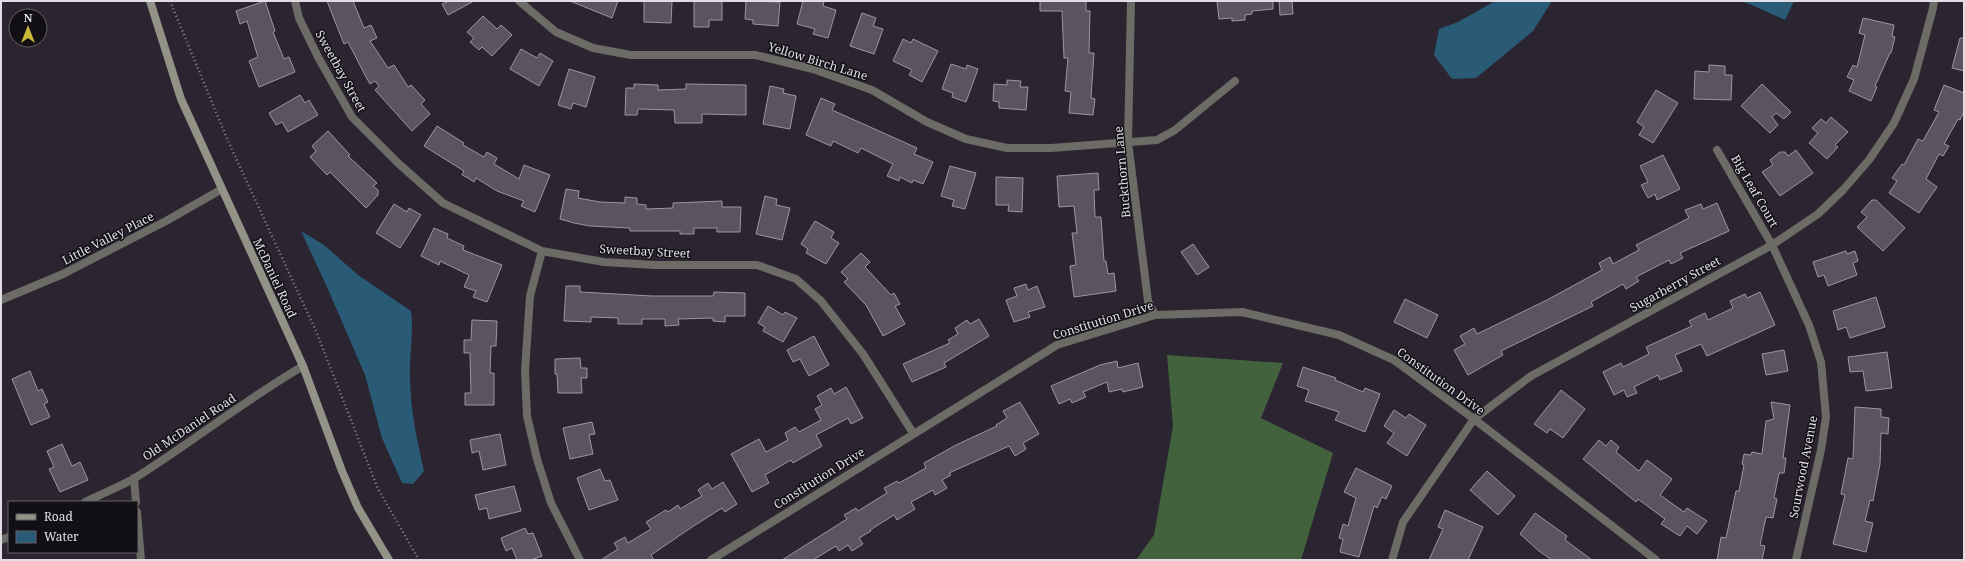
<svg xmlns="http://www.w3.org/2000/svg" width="1965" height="561" viewBox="0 0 1965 561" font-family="'Noto Serif',serif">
	<rect width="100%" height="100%" fill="#2b2531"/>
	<path fill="#42623d" d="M1167 355 1283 363 1261 418 1333 453 1301 560H1136L1154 535 1173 426Z"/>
	<path fill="#295b76" d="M1495 1H1552L1533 31 1476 78 1452 79 1434 55 1439 29 1458 22Z
		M1738 1H1794L1785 20 1747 3Z
		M301 231 324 245 358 275 411 311C414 333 409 354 410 376 410 408 417 440 424 471L413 484 402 483 382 438 365 375 327 287Z"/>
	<path fill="#5a5461" stroke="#9c96a4" d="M265 1 275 31 273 32 284 59 289 57 295 72 259 87 249 61 258 57 247 21 240 24 236 11Z
		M327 1H353L364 28 371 25 377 38 370 41 388 68 394 65 408 87 411 85 425 100 421 104 430 114 412 131 375 90 379 86 375 81 370 84 365 75 348 42 344 44Z
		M449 1H474L448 15 442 4Z
		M570 1H618L612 18Z
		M644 1H672L671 23 644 22Z
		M694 1H722V20H709V27H694Z
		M746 1 780 2 778 26 753 24V20L745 19Z
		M803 1H824L823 6 836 10 828 38 813 34 815 29 797 24Z
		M1040 1H1086V11H1090L1089 53H1094L1091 98 1095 99 1093 115 1069 113 1071 92 1065 91 1068 58H1064L1062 11H1040Z
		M1217 1H1273V9L1252 11V14L1245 15V20L1232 21V18L1219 19Z
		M1279 1H1292L1293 14 1280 15Z
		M862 13 876 18 873 26 883 29 874 54 850 46Z
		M483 16 497 29 501 25 512 35 492 56 482 47 479 50 470 42 474 38 467 32Z
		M1863 18 1894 25 1892 36 1895 37 1891 53H1890L1875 86 1877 87 1871 101 1849 91 1854 80 1847 77 1853 65 1857 67 1865 35 1859 33Z
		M1960 38H1964V71L1952 68Z
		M903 39 911 43 913 39 938 51 922 82 909 75 912 70 893 61Z
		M521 49 537 58 540 53 553 61 539 86 510 69Z
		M951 64 966 69 967 65 978 69 966 102 952 97 953 93 942 89Z
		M1709 65 1725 66V75H1732L1731 100 1694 99 1695 71 1709 72Z
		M569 69 595 77 586 107 573 103 571 109 558 105Z
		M1007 80 1021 81 1020 87H1028L1026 110 999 108V102L993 101 994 84 1007 85Z
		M634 84 658 85V90L686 89V84L746 85V115L702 114V123H675L674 110 638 109 637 115H625L626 88H634Z
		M1762 84 1791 112 1784 119 1776 113 1772 117 1778 125 1770 133 1741 106Z
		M1944 85 1964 93V111L1960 120 1958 119 1944 144 1949 146 1943 156 1939 154 1926 179 1937 187 1919 213 1889 193 1897 181 1892 178 1902 164 1904 165 1918 139 1923 141 1939 112 1934 110Z
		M770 86 784 89 783 93 796 96 790 129 763 124Z
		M1656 90 1678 103 1653 143 1639 135 1644 127 1637 122Z
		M300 95 305 103 309 100 318 115 288 132 282 122 276 125 269 113Z
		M821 98 835 104 832 110 917 148 914 154 933 162 923 184 913 180 912 183 900 177 899 181 887 176 893 164 861 148 858 153 833 141 831 146 806 135Z
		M1831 117 1848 132 1835 145 1838 147 1827 159 1809 143 1818 133 1812 128 1821 119 1826 123Z
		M437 126 464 143 463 145 484 157 487 152 497 158 494 164 519 179 524 165 550 175 535 212 521 206 524 201 497 191 476 178 474 182 468 178 462 175 464 171 424 146Z
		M328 131 350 155 348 156 377 183 373 186 378 190V195L366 208 330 172 327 175 310 157 316 151 312 146Z
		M1796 150 1813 173 1780 196 1762 172 1773 165 1770 160 1780 152H1785L1788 156Z
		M1663 155 1680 189 1657 200 1655 194 1648 198 1641 185 1648 182 1640 166Z
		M950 166 976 173 965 209 952 206 954 200 941 196Z
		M1098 173 1099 190H1094L1095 217H1101L1104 261H1106L1108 274 1114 273 1116 291 1074 297 1070 266 1076 265 1072 233H1077L1074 206 1059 207 1057 176Z
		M996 177 1023 178 1022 212 1008 211 1009 205H996Z
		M566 189 579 191 578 198 600 202 625 203V197L637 198V204L646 205V209L673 208V203L722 201V207H741L740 232H717V228H694V234H680V231H630V228L590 226 574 223 560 219Z
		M765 196 777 199 776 205 790 208 782 240 756 234Z
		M1872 200H1876L1905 228 1883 251 1857 227 1867 217 1861 212Z
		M1717 203 1729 231 1680 253 1683 258 1671 264 1669 260 1636 277 1639 281 1626 289 1623 284 1591 302 1593 306 1501 351 1503 355 1468 375 1454 350 1465 344 1460 336 1474 328 1477 334 1547 300 1602 270 1599 263 1610 257 1613 264 1639 250 1636 245 1689 218 1685 210 1701 204 1703 209Z
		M394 204 407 212 409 208 421 215 400 248 376 233Z
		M815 221 834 232 831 238 839 243 826 264 806 253 808 249 801 244Z
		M434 228 448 234 447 238 464 246 463 250 502 265 487 302 473 297 476 291 464 287 469 275 440 261 439 265 421 256Z
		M1193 244 1209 267 1197 275 1181 252Z
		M1846 251 1847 254 1855 251 1858 261 1853 263 1857 275 1828 286 1824 275 1818 277 1813 262Z
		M861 253 870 262 865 267 891 295 894 293 900 304 895 306 905 324 883 336 866 305 844 282 848 279 841 272Z
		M1026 284 1028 290 1037 286 1045 307 1028 312 1030 317 1014 322 1006 300 1017 296 1014 288Z
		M566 286H580V292L652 296H713L714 292 745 293V316H725V322L713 321V318L678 319 679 325 665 326V319H642V324H618V318L591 317V322L564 321Z
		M1760 292 1775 325 1707 356 1701 344 1675 355 1682 371 1660 380 1658 375 1634 387 1637 393 1627 397 1624 390 1614 395 1603 372 1621 363 1623 367 1649 354 1646 347 1692 326 1689 321 1705 313 1708 320 1733 308 1730 301 1745 294 1747 298Z
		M1876 297 1885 327 1850 338 1846 327 1838 330 1833 311Z
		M1405 299 1438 315 1427 338 1394 322Z
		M768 306 783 315 785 312 797 318 783 342 763 331 765 327 758 323Z
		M979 319 989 336 944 363 946 367 912 382 903 364 950 343 948 340 958 334 955 328 967 320 970 324Z
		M472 320 497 321 496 346H491L490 373H494V405H465V393H471L470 353H464V340H471Z
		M814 336 829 365 809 376 800 359 793 362 787 350Z
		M1784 350 1788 371 1766 375 1762 354Z
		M1887 352 1892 388 1866 391 1863 371 1850 372 1848 357Z
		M580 358 581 368H587V378H581L582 393H558L557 374H555V359Z
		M1117 361 1118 368 1138 363 1143 387 1123 392 1122 389 1109 392 1107 382 1083 392 1086 397 1072 403 1070 399 1059 404 1051 386 1100 365Z
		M1303 367 1336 378 1335 380 1363 392 1365 388 1380 394 1365 432 1335 420 1339 412 1305 401 1309 390 1297 386Z
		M30 371 38 391 42 389 48 402 44 404 50 417 31 425 12 379Z
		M846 387 863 418 851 424 848 418 816 435 822 446 793 463 791 460 765 475 769 483 752 492 731 454 759 439 766 452 788 440 785 433 795 427 799 432 821 420 815 409 822 405 817 396 831 388 834 394Z
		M1561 390 1585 409 1563 438 1550 429 1547 433 1534 424Z
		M1020 402 1039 434 1023 443 1026 449 1015 456 1009 446 949 473 951 475 942 480 947 488 935 495 933 490 911 502 915 509 897 520 894 515 870 530 871 531 859 538 863 544 852 551 848 545 839 551 836 546 813 560H782L847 519 844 515 856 508 858 511 887 493 884 488 897 481 899 483 926 468 924 463 956 445 997 426 996 425 1007 418 1003 411Z
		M1771 402 1790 405 1783 458H1786L1784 473H1779L1774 498 1777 499 1773 518 1766 517 1760 545 1765 546 1762 560H1717L1721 537 1726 538 1736 491H1739L1744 465 1742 464 1744 454 1751 455 1752 452 1762 454 1766 421 1774 419Z
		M1855 407 1881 409V417L1889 418 1888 434 1881 433 1880 464 1873 501 1870 500 1865 521 1873 523 1866 552 1833 544 1845 495 1841 494 1848 458 1853 459Z
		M1394 410 1406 418 1409 414 1426 425 1407 456 1387 443 1394 433 1384 426Z
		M592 422 595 434 589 435 593 454 570 459 563 428Z
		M500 434 506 465 483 470 479 451 472 453 470 440Z
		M1599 440 1606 446 1611 440 1619 447 1616 452 1639 471 1647 460 1672 479 1660 495 1684 512 1687 508 1707 521 1697 534 1687 526 1680 536 1661 524 1665 519 1638 499 1636 502 1583 459Z
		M62 444 72 466 80 462 88 480 60 492 49 469 54 467 47 451Z
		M1356 468 1392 486 1386 499 1382 497 1377 508 1374 506 1359 557 1340 552 1343 539 1339 538 1343 524 1348 526 1356 498 1344 492Z
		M600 469 605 481 610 480 618 500 589 510 577 478Z
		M1487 471 1515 496 1498 515 1470 490Z
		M723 482 737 504 725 512 722 508 692 527 651 555 654 560H601L618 549 614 543 625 537 628 543 651 529 646 522 666 510 668 512 678 505 680 509 702 496 698 490 708 483 712 489Z
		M514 486 521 511 489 519 487 508 479 510 475 495Z
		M1445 510 1483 527 1468 560H1429L1443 529 1438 527Z
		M1535 513 1567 536 1565 540 1592 560H1552L1539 551 1520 534Z
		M525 528 528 534 533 533 542 556 531 560H517L512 548 506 551 501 538Z"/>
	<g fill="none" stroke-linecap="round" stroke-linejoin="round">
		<path stroke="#8a858f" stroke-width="2.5" stroke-dasharray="1 3" stroke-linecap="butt" d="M170 1 228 141 316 331 378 489 419 560"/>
		<path stroke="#6c6b65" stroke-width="8" d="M295 1 299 18 318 57 352 117 399 164 443 203 542 251 604 262 655 265H757L796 279 821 301 863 354 913 433
			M519 1 556 32 593 48 631 55H755L813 69 872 90 927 122 966 139 1007 148H1051L1157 140 1175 130 1235 81
			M1131 1 1128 142 1148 301 1155 315
			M1717 150 1772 245 1809 325 1821 362 1826 417 1821 450 1796 560
			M542 251 530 296 525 371 527 416 537 459 551 503 580 560
			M1 300 63 274 166 221 222 189
			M134 478 136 502
			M85 502C101 494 119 487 135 478 192 442 245 400 303 366
			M137 512 141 560
			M1 540 9 537
			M1392 560 1403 522 1474 419 1531 376 1772 245 1818 214 1843 190 1869 160 1894 123 1914 79 1933 8 1934 1"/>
		<path stroke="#6c6b65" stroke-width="8" d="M711 560 1057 345 1155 315 1242 312 1339 335 1394 360 1474 419 1656 560"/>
		<path stroke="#939287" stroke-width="8" d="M150 1 181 99 303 366 342 471 358 508 389 560"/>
	</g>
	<g text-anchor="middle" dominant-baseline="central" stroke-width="3" stroke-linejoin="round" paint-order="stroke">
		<g font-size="12" fill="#e1dde5" stroke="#121015">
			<text transform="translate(818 61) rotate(17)">Yellow Birch Lane</text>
			<text transform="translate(341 71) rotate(61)">Sweetbay Street</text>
			<text transform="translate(1122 172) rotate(-95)">Buckthorn Lane</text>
			<text transform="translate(1755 191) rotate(60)">Big Leaf Court</text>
			<text transform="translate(108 238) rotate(-27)">Little Valley Place</text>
			<text transform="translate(645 251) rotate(3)">Sweetbay Street</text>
			<text transform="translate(275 278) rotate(65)">McDaniel Road</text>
			<text transform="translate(1675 284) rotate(-29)">Sugarberry Street</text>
			<text transform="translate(1103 320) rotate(-17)">Constitution Drive</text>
			<text transform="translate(1441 381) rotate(36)">Constitution Drive</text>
			<text transform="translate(189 427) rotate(-34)">Old McDaniel Road</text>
			<text transform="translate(1803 467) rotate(-79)">Sourwood Avenue</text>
			<text transform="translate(819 478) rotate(-32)">Constitution Drive</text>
		</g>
	</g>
	<rect width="1965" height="561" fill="none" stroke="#e1dde5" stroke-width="4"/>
	<rect x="8" y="501" width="130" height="52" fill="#121015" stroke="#656268"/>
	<rect x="16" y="514" width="20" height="6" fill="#939287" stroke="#656268"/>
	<text x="44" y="521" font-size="12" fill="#e1dde5">Road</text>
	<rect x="16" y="531" width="20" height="12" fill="#295b76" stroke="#656268"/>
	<text x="44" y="541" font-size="12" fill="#e1dde5">Water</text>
	<g transform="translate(28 28)"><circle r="19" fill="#121015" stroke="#656268"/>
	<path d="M0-3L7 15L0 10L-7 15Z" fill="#ccb938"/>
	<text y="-6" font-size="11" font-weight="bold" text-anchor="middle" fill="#e1dde5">N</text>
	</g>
</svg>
